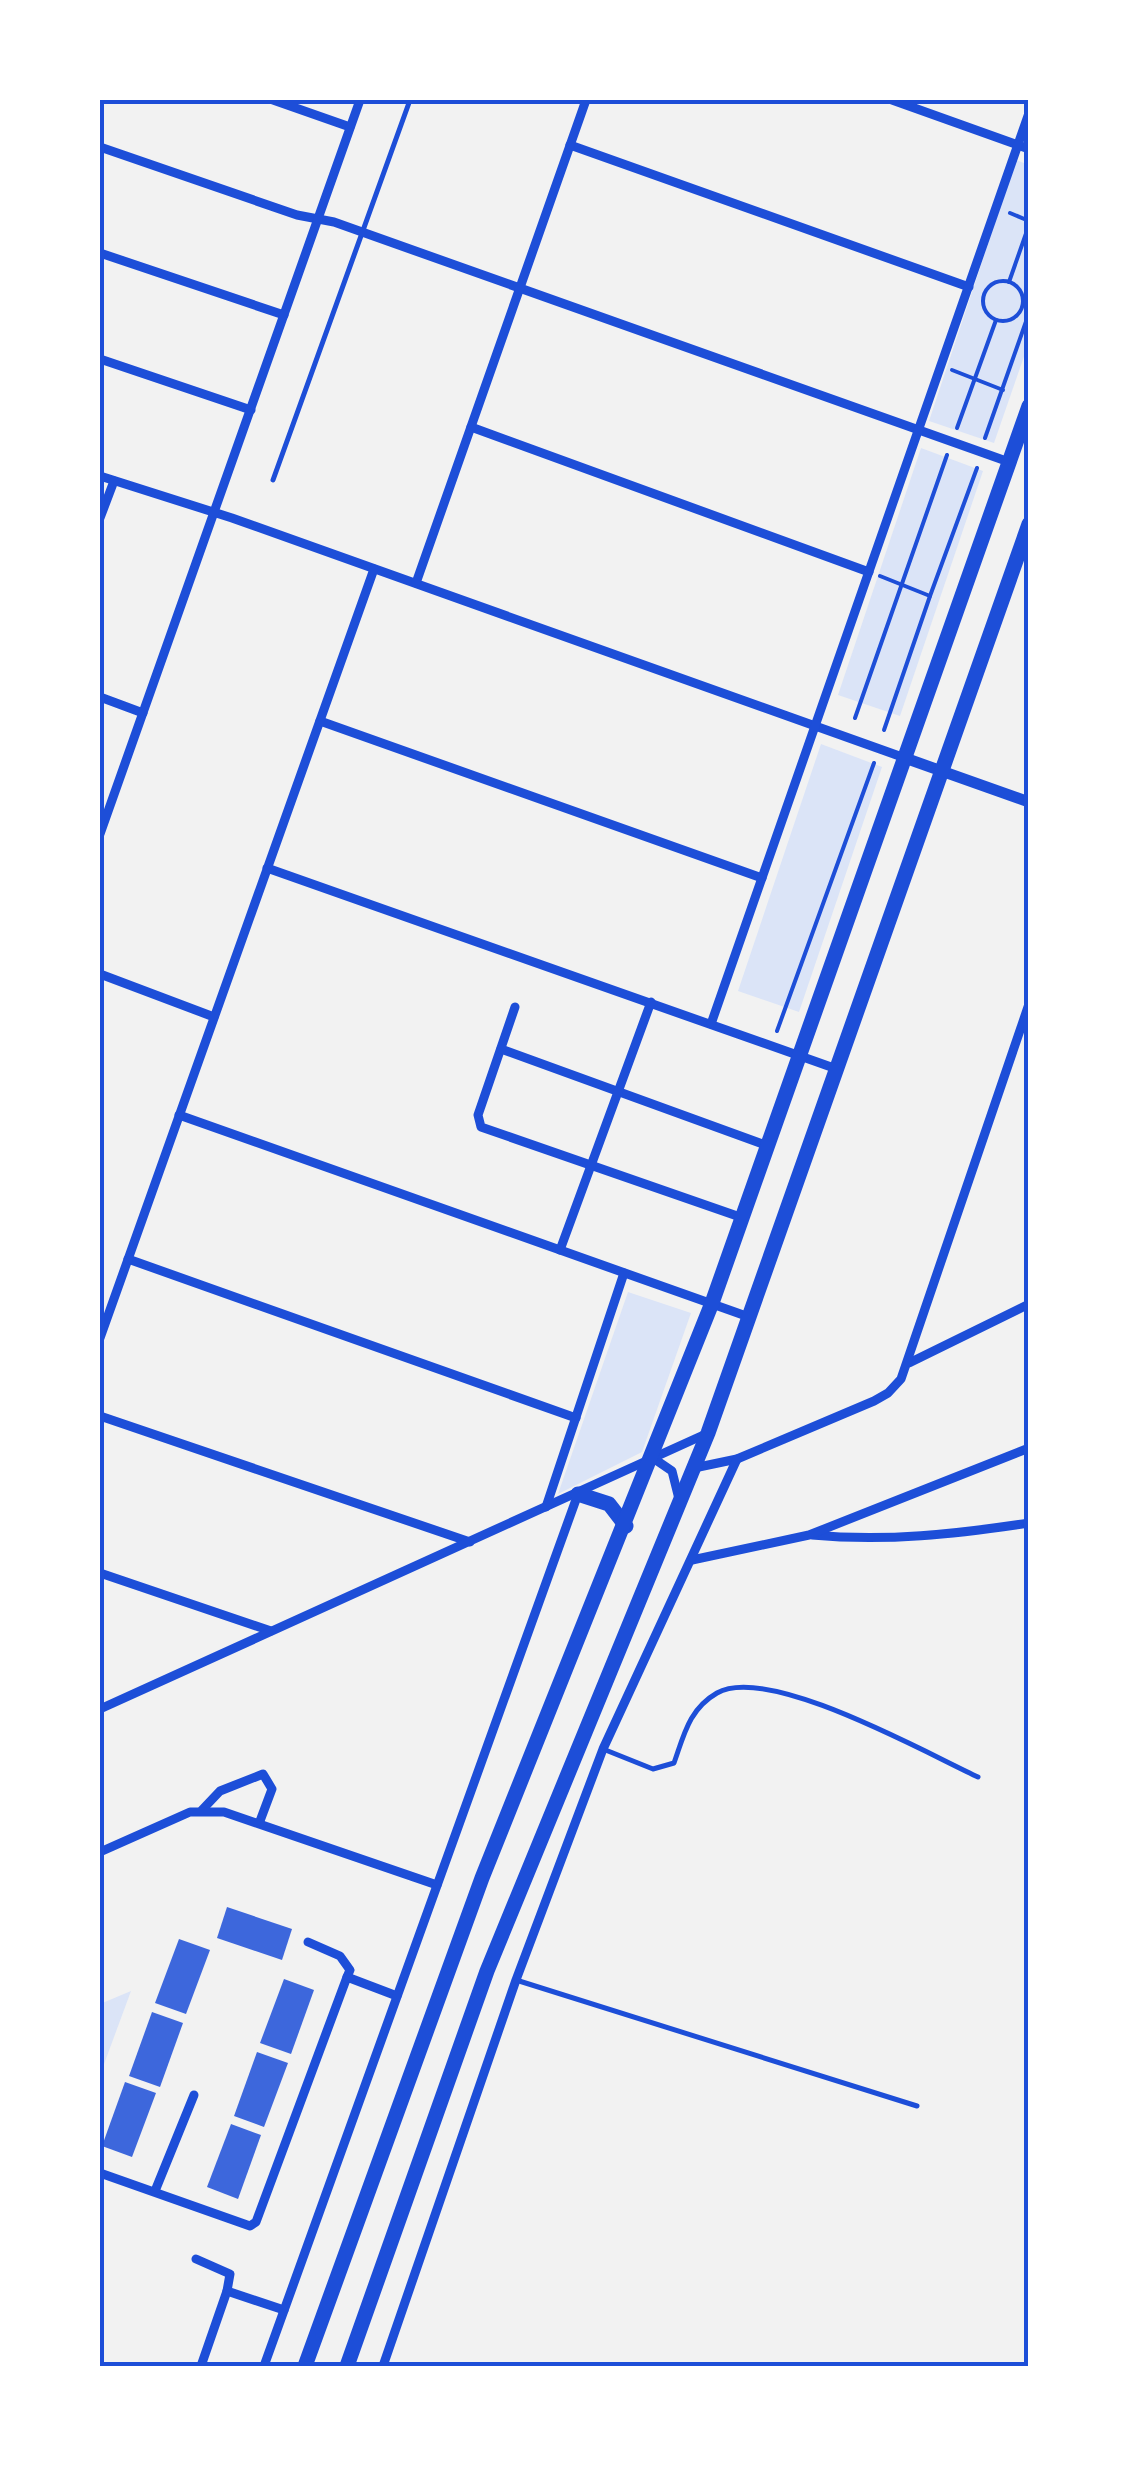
<svg xmlns="http://www.w3.org/2000/svg" width="1129" height="2466" font-family="Inter,sans-serif">
<style>
.green{fill:#dbe4f7}
.building{fill:#3d67dc}
.lines{fill:none;stroke-linecap:round;stroke-linejoin:round}
.path{stroke:#1d4ed8;stroke-width:4}
.service{stroke:#1d4ed8;stroke-width:5}
.minor{stroke:#1d4ed8;stroke-width:9}
.tertiary{stroke:#1d4ed8;stroke-width:11}
.primary{stroke:#1d4ed8;stroke-width:15}
.neatline{fill:none;stroke:#1d4ed8;stroke-width:4}
</style>
<rect width="100%" height="100%" fill="#f2f2f2"/>
<!-- green -->
<g class="green">
<path d="M1016,160L1029,165V342L994,443L929,421Z"/>
<path d="M921,448L983,471L900,716L838,695Z"/>
<path d="M821,744L882,767L799,1012L738,991Z"/>
<path d="M628,1292L691,1313L642,1452L558,1494Z"/>
<path d="M131,1991L100,2075V2004Z"/>
</g>
<!-- building -->
<g class="building">
<path d="M227,1907L292,1929L282,1960L217,1938Z"/>
<path d="M179,1939L210,1950L186,2014L155,2003Z"/>
<path d="M284,1979L314,1990L291,2054L260,2043Z"/>
<path d="M152,2012L183,2023L160,2087L129,2076Z"/>
<path d="M257,2052L288,2063L264,2127L234,2116Z"/>
<path d="M125,2082L156,2093L132,2157L102,2146Z"/>
<path d="M231,2124L261,2135L238,2199L207,2187Z"/>
</g>
<g class="lines">
<!-- path -->
<g class="path">
<path d="M1010,213L1029,221"/>
<circle cx="1003" cy="301" r="20"/>
<path d="M1009,282L1029,225"/>
<path d="M952,370L1003,390"/>
<path d="M957,428L996,320"/>
<path d="M985,438L1029,313"/>
<path d="M880,576L930,596L977,468"/>
<path d="M855,718L947,455"/>
<path d="M884,730L930,596"/>
<path d="M777,1031L874,763"/>
</g>
<!-- service -->
<g class="service">
<path d="M273,480L410,100"/>
<path d="M603,1749L653,1769L674,1763C684,1735 689,1709 717,1693C768,1664 926,1753 978,1777"/>
<path d="M516,1980L917,2106"/>
</g>
<!-- minor -->
<g class="minor">
<path d="M273,100L350,127"/>
<path d="M892,100L1029,149"/>
<path d="M570,145L969,287"/>
<path d="M100,147L297,215L334,222L1009,462"/>
<path d="M100,253L284,315"/>
<path d="M100,359L251,410"/>
<path d="M471,427L869,572"/>
<path d="M100,476L232,518L905,758"/>
<path d="M100,518L114,481"/>
<path d="M416,583L586,100"/>
<path d="M100,697L143,713"/>
<path d="M320,721L762,878"/>
<path d="M100,834L360,100"/>
<path d="M267,868L834,1068"/>
<path d="M100,974L214,1017"/>
<path d="M515,1007L478,1115L481,1127L743,1218"/>
<path d="M711,1024L1029,113"/>
<path d="M501,1049L768,1146"/>
<path d="M179,1115L749,1317"/>
<path d="M560,1250L651,1002"/>
<path d="M128,1259L576,1418"/>
<path d="M100,1338L374,569"/>
<path d="M909,1363L1029,1304"/>
<path d="M100,1416L470,1542"/>
<path d="M653,1458L672,1471L679,1499"/>
<path d="M694,1468L737,1459L874,1401L888,1393L901,1379L1029,1004"/>
<path d="M546,1507L624,1273"/>
<path d="M812,1535C886,1542 956,1534 1029,1523"/>
<path d="M692,1560L809,1535L1029,1448"/>
<path d="M100,1573L271,1631"/>
<path d="M100,1709L708,1433"/>
<path d="M202,1810L220,1791L263,1774L272,1789L260,1821"/>
<path d="M100,1852L190,1812H224L437,1885"/>
<path d="M308,1942L340,1956L350,1970L347,1977"/>
<path d="M100,2173L250,2226L256,2222L347,1977L397,1996"/>
<path d="M155,2191L194,2095"/>
<path d="M196,2259L230,2274L227,2291"/>
<path d="M201,2366L227,2291L284,2310"/>
<path d="M264,2366L578,1494"/>
<path d="M383,2366L516,1980L603,1749L737,1459"/>
</g>
<!-- tertiary -->
<path class="tertiary" d="M905,758L1029,802"/>
<!-- primary -->
<g class="primary">
<path d="M578,1494L609,1504L626,1526"/>
<path d="M305,2366L482,1878L712,1303L1029,406"/>
<path d="M347,2366L487,1971L708,1433L1029,524"/>
</g>
</g>
<!-- border -->
<rect width="1129" height="2466" fill="none" stroke="#ffffff" stroke-width="205"/>
<rect x="102" y="102" width="924" height="2262" class="neatline"/>
</svg>
